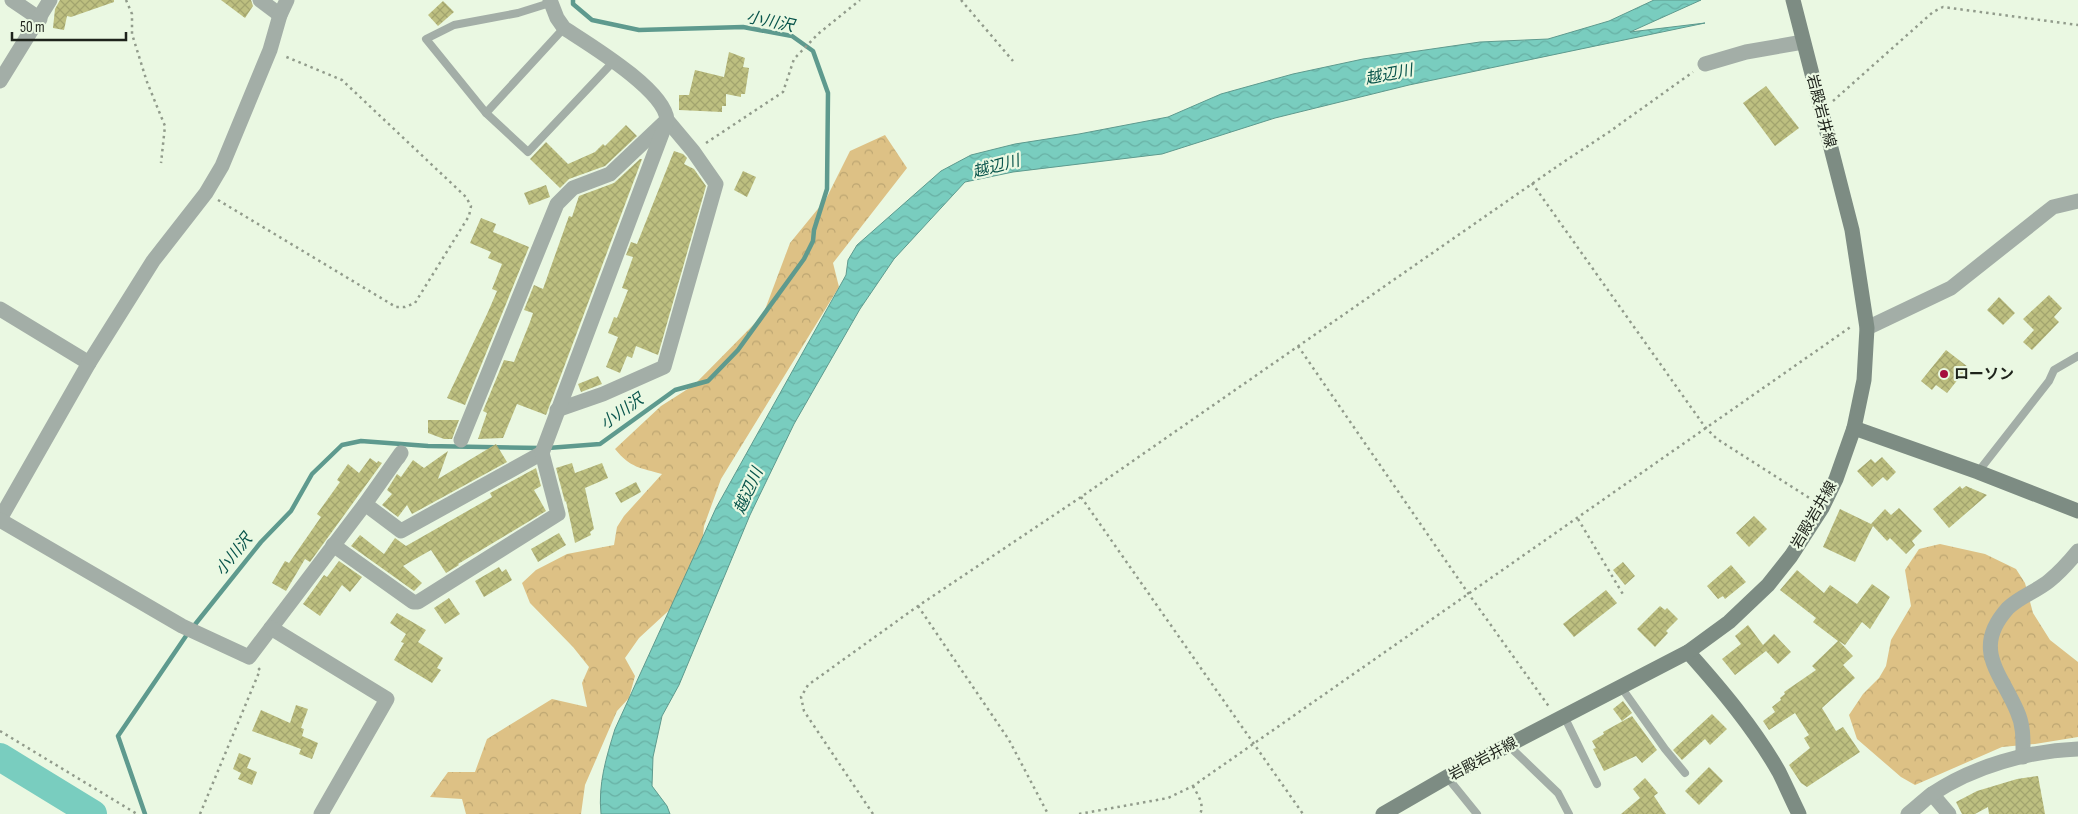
<svg xmlns="http://www.w3.org/2000/svg" width="2078" height="814" font-family="'Sofia Sans Condensed','Noto Sans JP',sans-serif">
<style>
.forest{fill:url(#forest-crowns)}
.water{fill:url(#water-waves);stroke:#5e9a8e}
.lines{fill:none;stroke-linecap:round;stroke-linejoin:round}
.stream{stroke:#5e9a8e;stroke-width:4.5}
.river{stroke:#79cdbf;stroke-width:28}
.building{fill:url(#building-cross-hatch)}
.path{stroke:#919b8b;stroke-width:2.5;stroke-dasharray:2.5 4;stroke-linecap:butt}
.lane{stroke:#a3aea7;stroke-width:8}
.street{stroke:#a3aea7;stroke-width:15}
.secondary{stroke:#7d8c83;stroke-width:15}
.poi-dot{fill:#a50c3e;stroke:#eaf8e2;stroke-width:2}
.labels{text-anchor:middle;dominant-baseline:central;stroke-width:4.5;stroke-linejoin:round;paint-order:stroke}
.street-label{font-size:15px;fill:#1e231b;stroke:#eaf8e2}
.poi-label{font-size:15px;font-weight:bold;fill:#1e231b;stroke:#eaf8e2;text-anchor:start}
.water-label{font-size:16px;font-style:italic;fill:#08544b;stroke:#eaf8e2}
</style>
<defs>
<pattern id="forest-crowns" width="20" height="18" patternUnits="userSpaceOnUse" patternTransform="scale(1.25)"><rect width="20" height="18" fill="#ddc185"/><path d="M2 6a3 3 0 1 1 6 0M12 15a3 3 0 1 1 6 0" fill="none" stroke="#bda672"/></pattern>
<pattern id="water-waves" width="16" height="10" patternUnits="userSpaceOnUse" patternTransform="scale(1.25)"><rect width="16" height="10" fill="#79cdbf"/><path d="M0 5q4-4 8 0t8 0" fill="none" stroke="#68b0a4"/></pattern>
<pattern id="building-cross-hatch" width="8" height="8" patternUnits="userSpaceOnUse" patternTransform="scale(1.25)"><rect width="8" height="8" fill="#bdbf80"/><path d="M0 0l8 8M0 8l8-8" fill="none" stroke="#a2a46e"/></pattern>
</defs>
<rect width="100%" height="100%" fill="#eaf8e2"/>
<!-- forest -->
<g class="forest">
<path d="M885,135L907,168L833,263L839,287L721,479L704,526L701,553L677,603L639,638L625,658L635,676L629,698L617,711L585,785L581,814H466L462,799L430,797L448,772H475L487,739L552,699L587,707L582,683L589,667L573,647L530,603L522,583L536,570L567,554L614,545L617,527L624,516L662,474C641,468 630,468 615,449L661,406L694,385L763,315L790,243L826,199L850,151Z"/>
<path d="M1940,544L1985,554L2016,569L2025,583L2033,613L2050,640L2078,662V737L2035,744L2002,747L1915,785L1901,777L1857,739L1849,715L1863,694L1879,678L1886,666L1891,640L1911,606L1905,570L1919,549Z"/>
</g>
<!-- water -->
<path class="water" d="M1654,0H1701L1630,32L1705,23L1409,85L1275,118L1162,154L1013,172L965,182L894,259L860,309L794,424L750,515L679,685L662,716L653,757L652,786L667,806L670,814H601C598,784 606,758 615,729L716,508L846,275L848,260L857,245L941,171L971,155L1015,144L1079,134L1168,117L1221,94L1293,74L1363,59L1480,42L1548,39L1609,21Z"/>
<g class="lines">
<!-- stream -->
<g class="stream">
<path d="M548,448L600,444L675,390L708,381L738,350L804,259L813,241L814,230L827,189L828,93L813,51L792,36L743,27L639,30L592,20L573,4V0"/>
<path d="M193,627L261,542L291,511L312,474L342,445L361,441L428,446L540,448"/>
<path d="M145,814L118,736L188,633"/>
</g>
<!-- river -->
<path class="river" d="M0,757L93,814"/>
</g>
<!-- building -->
<g class="building">
<path d="M60,0H114V2L71,17L67,16L64,30L53,28L55,9Z"/>
<path d="M221,0H251L253,6L245,18Z"/>
<path d="M443,1L454,12L438,26L428,15Z"/>
<path d="M729,52L745,58L743,67L749,68L745,94H741V97L726,94V106H722V112L679,110V95H689L695,70L724,77Z"/>
<path d="M1766,86L1799,128L1775,146L1743,103Z"/>
<path d="M626,125L637,136L605,166L569,179L560,188L530,159L546,142L568,164L595,152L603,144L605,146Z"/>
<path d="M674,151L683,154L687,158L684,164L694,169L706,186L658,355L636,346L632,358L627,356L620,373L606,367L618,337L608,333L614,317L617,318L628,290L622,288L633,257L626,255L631,242L637,244Z"/>
<path d="M640,159H642L546,415L517,404L503,438L478,439L487,413L483,411L504,360L514,362L530,322L533,313L524,310L534,285L543,289L569,216L572,217L579,196L614,183Z"/>
<path d="M743,171L756,177L747,197L734,190Z"/>
<path d="M546,185L550,197L529,205L524,193Z"/>
<path d="M481,218L496,224L493,232L529,247L465,405L447,398L488,312L497,291L492,289L502,264L488,258L491,252L470,243Z"/>
<path d="M2049,295L2062,308L2054,317L2059,322L2032,350L2023,342L2034,330L2023,319Z"/>
<path d="M1999,297L2015,313L2003,325L1987,310Z"/>
<path d="M1946,350L1968,367L1947,393L1936,385L1932,390L1921,381Z"/>
<path d="M598,376L602,384L581,392L578,384Z"/>
<path d="M428,420H459L452,439H444L428,433Z"/>
<path d="M496,444L507,462L412,514L407,505L398,517L382,505L392,494L387,490L397,474L401,477L413,460L424,468L448,451L438,479Z"/>
<path d="M1882,457L1896,472L1887,481L1883,477L1872,487L1857,471L1871,459L1875,463Z"/>
<path d="M370,458L377,463L378,461L382,463L310,562L305,559L286,591L272,583L285,561L289,563L321,517L317,514L340,482L337,480L348,464L359,473Z"/>
<path d="M572,463L575,473L602,463L608,478L585,488L594,529L590,532L591,535L575,543L566,501L565,502L556,468Z"/>
<path d="M536,468L541,486L534,490L546,511L458,564L459,565L446,573L431,550L403,566L422,583L414,591L351,546L360,535L384,554L395,538L406,546L492,497L490,493Z"/>
<path d="M636,482L641,492L621,503L615,493Z"/>
<path d="M1960,486L1962,489L1966,486L1987,495L1949,528L1933,509Z"/>
<path d="M1899,508L1922,531L1912,541L1915,545L1906,554L1890,538L1887,541L1873,526L1855,562L1823,547L1840,509L1871,524L1885,509L1891,515Z"/>
<path d="M1754,516L1767,529L1749,547L1736,533Z"/>
<path d="M559,533L566,545L538,562L531,549Z"/>
<path d="M339,561L362,577L350,592L342,585L320,616L303,604L324,575L327,577Z"/>
<path d="M1623,562L1635,576L1625,585L1613,570Z"/>
<path d="M1731,565L1746,582L1725,599L1723,596L1718,599L1707,586Z"/>
<path d="M499,567L502,572L506,569L512,580L484,597L475,581Z"/>
<path d="M1797,570L1824,593L1830,585L1857,604L1872,584L1890,597L1870,629L1862,622L1845,645L1839,641L1853,656L1843,665L1855,678L1822,708L1836,731L1843,727L1860,752L1807,787L1801,783L1789,765L1810,748L1804,738L1809,735L1795,713L1769,730L1763,721L1775,712L1772,707L1781,700L1780,698L1785,694L1784,692L1816,670L1812,666L1838,641L1813,622L1816,618L1780,590Z"/>
<path d="M1606,590L1617,603L1574,637L1563,624Z"/>
<path d="M449,598L460,614L445,624L434,608Z"/>
<path d="M1660,606L1665,610L1667,608L1678,619L1666,631L1668,633L1655,647L1637,629Z"/>
<path d="M397,613L426,630L418,642L443,658L437,668L441,670L432,683L394,660L404,643L401,642L406,634L390,623Z"/>
<path d="M1748,625L1763,645L1774,634L1791,652L1778,664L1766,651L1735,675L1722,659L1741,644L1735,636Z"/>
<path d="M1623,701L1632,713L1622,721L1613,709Z"/>
<path d="M296,705L308,709L301,728L304,729L302,736L318,743L312,759L299,754L301,749L252,731L261,710L290,723Z"/>
<path d="M1712,714L1727,729L1710,745L1705,739L1682,760L1673,750Z"/>
<path d="M1632,716L1657,750L1642,763L1636,756L1604,771L1593,749L1596,748L1592,741L1604,734L1603,732Z"/>
<path d="M239,753L251,758L247,768L257,772L252,785L238,779L241,773L233,769Z"/>
<path d="M1709,767L1723,781L1699,805L1685,791Z"/>
<path d="M2038,776L2045,814H1989L1988,807L1975,814H1962L1956,802L1977,791L2017,779Z"/>
<path d="M1645,778L1658,793L1654,796L1666,814H1621L1640,798L1633,789Z"/>
</g>
<g class="lines">
<!-- path -->
<g class="path">
<path d="M126,0L132,14V34L147,82L165,126L161,163"/>
<path d="M961,0L1013,61"/>
<path d="M1833,101L1933,12L1943,7L2078,25"/>
<path d="M706,143L783,92L794,59L818,34L860,0"/>
<path d="M1532,183L1705,427L1717,439L1811,499"/>
<path d="M218,200L396,307H405L415,303L469,216L471,206L466,197L342,80L284,56"/>
<path d="M1298,346L1468,593L1550,708"/>
<path d="M1081,497L1303,814"/>
<path d="M1578,519L1624,596"/>
<path d="M918,606L1009,740L1048,814"/>
<path d="M0,731L137,814"/>
<path d="M1193,786C1197,794 1205,804 1200,814"/>
<path d="M200,814L260,670L258,668"/>
<path d="M873,814L804,711L801,697L808,685L918,606L1081,497L1562,163L1609,132L1693,72"/>
<path d="M1079,814L1168,798L1193,786L1852,326"/>
</g>
<!-- lane -->
<g class="lane">
<path d="M550,3L518,13L454,25L426,39L486,113L528,152L614,61"/>
<path d="M486,113L564,28"/>
<path d="M1978,472L2049,381L2054,370L2078,356"/>
<path d="M1621,687L1665,749L1685,773"/>
<path d="M1564,716L1597,784"/>
<path d="M1508,745L1558,793L1569,814"/>
<path d="M1447,777L1477,814"/>
</g>
<!-- street -->
<g class="street">
<path d="M12,0L40,19"/>
<path d="M260,0L280,15"/>
<path d="M1705,64L1746,52L1803,42"/>
<path d="M0,81L50,0"/>
<path d="M0,309L89,363"/>
<path d="M1867,328L1951,288L2053,207L2078,201"/>
<path d="M461,440L557,204L573,188L610,174L667,120L693,151L716,184L664,367L603,394L557,410"/>
<path d="M365,504L401,453L398,458"/>
<path d="M0,519L89,363L153,261L206,193L222,166L270,50L280,15L287,0"/>
<path d="M0,520L182,626L249,657L365,504L401,531L542,453"/>
<path d="M333,545L413,602H418L558,514L542,453L667,120C665,90 590,45 564,28L557,18L550,0"/>
<path d="M271,628L387,699L321,814"/>
<path d="M2023,757C2023,741 2024,726 2017,711C2001,673 1971,649 2008,608C2019,597 2037,591 2049,581C2060,572 2069,562 2078,551"/>
<path d="M1932,794L1949,814"/>
<path d="M1908,814C1916,808 1924,800 1932,794C1974,766 2028,751 2078,749"/>
</g>
<!-- secondary -->
<g class="secondary">
<path d="M1854,428L1978,472L2078,511"/>
<path d="M1688,652C1721,689 1754,728 1779,772C1786,786 1792,800 1799,814"/>
<path d="M1383,814L1447,777L1688,652L1729,622L1768,585L1791,556L1822,508L1836,479L1854,428L1864,380L1867,328L1852,230L1793,0"/>
</g>
</g>
<!-- markers -->
<circle class="poi-dot" cx="1944" cy="374" r="5"/>
<g class="labels">
<!-- street labels -->
<g class="street-label">
<text transform="translate(1821 111) rotate(75)">岩殿岩井線</text>
<text transform="translate(1814 515) rotate(-60)">岩殿岩井線</text>
<text transform="translate(1483 759) rotate(-28)">岩殿岩井線</text>
</g>
<!-- poi labels -->
<g class="poi-label">
<text x="1954" y="374">ローソン</text>
</g>
<!-- water labels -->
<g class="water-label">
<text transform="translate(770 22) rotate(12)">小川沢</text>
<text transform="translate(1389 75) rotate(-11)">越辺川</text>
<text transform="translate(996 167) rotate(-15)">越辺川</text>
<text transform="translate(622 412) rotate(-35)">小川沢</text>
<text transform="translate(749 491) rotate(-66)">越辺川</text>
<text transform="translate(234 555) rotate(-51)">小川沢</text>
</g>
</g>
<!-- scale -->
<path d="M12 32v8h114v-8" fill="none" stroke="#1e231b" stroke-width="2.5"/>
<text x="20" y="32" font-size="15" fill="#1e231b" stroke="#eaf8e2" stroke-width="4" paint-order="stroke">50 m</text>
</svg>
